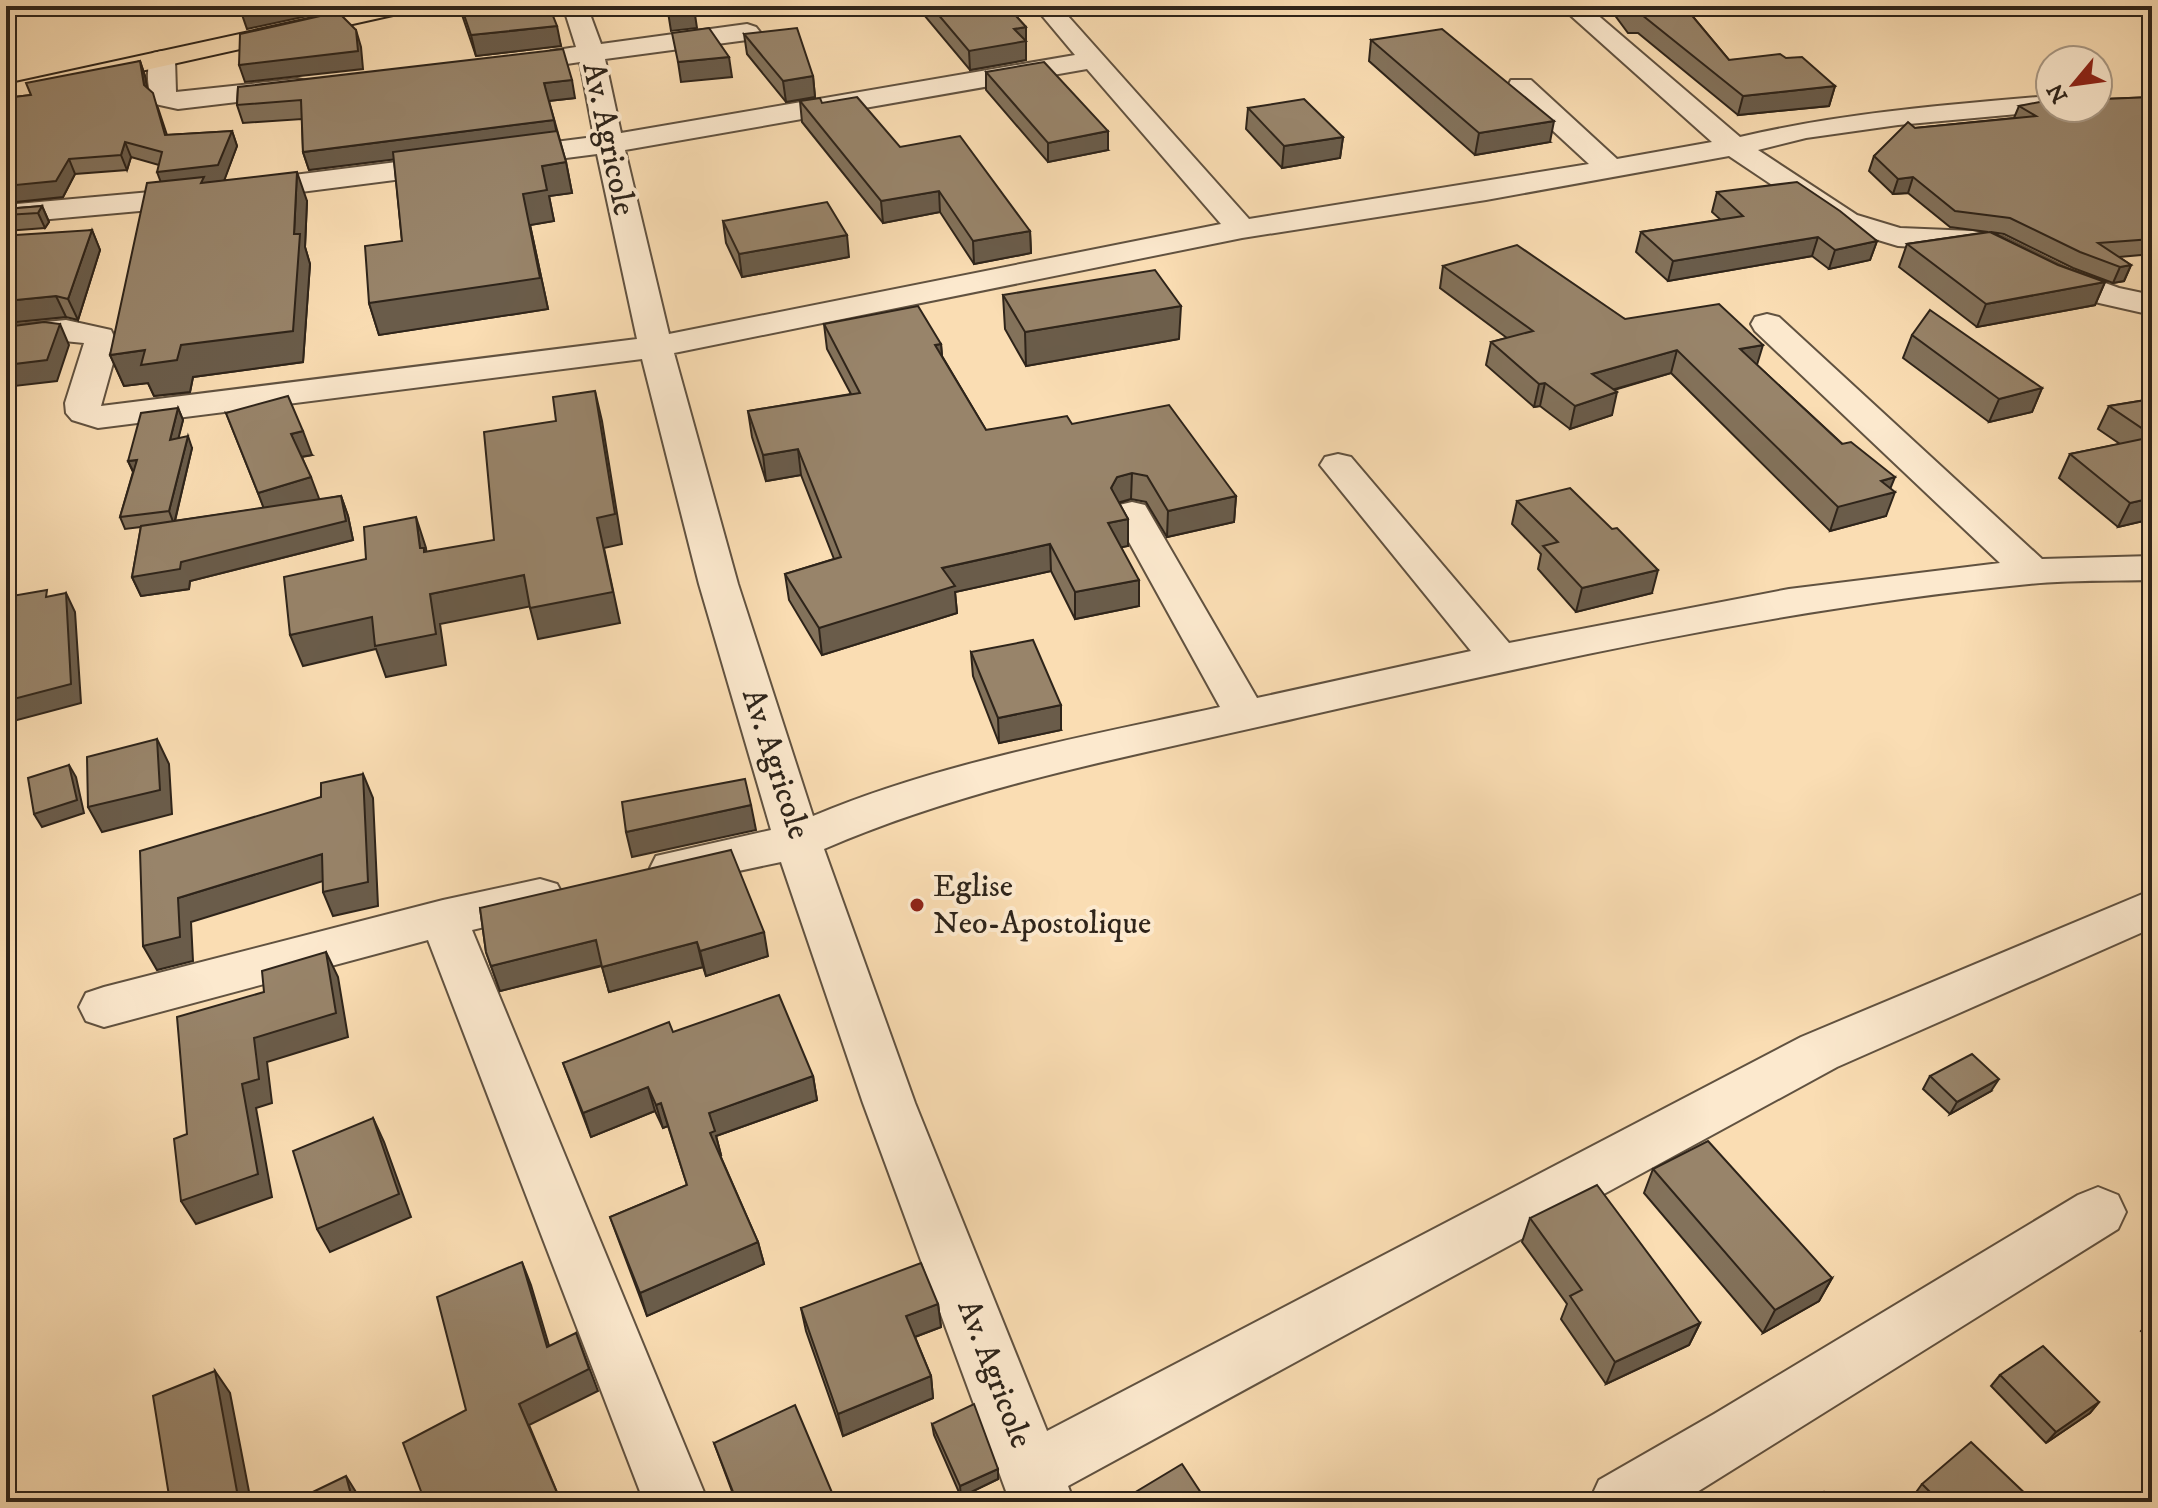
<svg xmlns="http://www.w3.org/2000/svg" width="2158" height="1508" font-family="'IM FELL DW Pica',serif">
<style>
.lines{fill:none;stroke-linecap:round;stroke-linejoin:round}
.minor-casing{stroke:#615240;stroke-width:4}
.primary-casing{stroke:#2e241a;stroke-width:4}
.minor{fill:#fce9ce;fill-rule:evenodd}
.primary{fill:#faddb3;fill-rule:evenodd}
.wall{fill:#83725b;stroke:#2e241a;stroke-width:2}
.shaded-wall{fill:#6a5c4a;stroke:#2e241a;stroke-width:2}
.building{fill:#98846a;stroke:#2e241a;stroke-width:2}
.poi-dot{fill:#8f2418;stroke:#fce9ce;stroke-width:3}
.labels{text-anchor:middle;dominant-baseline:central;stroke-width:8;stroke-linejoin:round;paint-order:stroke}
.street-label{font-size:32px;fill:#2e241a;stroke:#fce9ce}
.poi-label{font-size:32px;fill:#2e241a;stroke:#fce9ce;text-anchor:start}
</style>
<rect width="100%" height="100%" fill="#faddb3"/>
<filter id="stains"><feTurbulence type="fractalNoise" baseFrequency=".0025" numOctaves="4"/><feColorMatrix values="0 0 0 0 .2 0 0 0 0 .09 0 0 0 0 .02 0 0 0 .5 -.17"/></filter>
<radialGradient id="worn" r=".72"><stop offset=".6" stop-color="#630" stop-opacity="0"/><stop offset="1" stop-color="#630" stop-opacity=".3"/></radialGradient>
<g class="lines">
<!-- minor casing -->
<g class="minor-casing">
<g id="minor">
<path d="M563,6H587L601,44L747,24L756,27L760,32L756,37L747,40L605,59L621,133L1075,55L1034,6H1059L1249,219L1589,164L1511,92L1508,86L1511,80H1531L1617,159L1712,142L1560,6H1587L1740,137C1842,113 1945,105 2050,96V108L2060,110L1898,125L1806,138L1758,150L1857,215L1900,228L1973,231L2003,237L2072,271L2119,288L2152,295V315L2099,303L2050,285L1982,251L1898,246L1835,227L1729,156L1486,200L1242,238L674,353L738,584L813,816C942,762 1083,737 1220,707L1113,513L1119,505L1132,502L1145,505L1257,698L1471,651L1320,465L1325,457L1338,454L1351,457L1509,643L1789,589L2000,563L1755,331L1751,324L1755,317L1767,314L1779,317L2042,559L2152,556V580C2111,581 2070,580 2029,584C1781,608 1539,663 1297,718C1137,755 974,784 824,849L915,1103L1047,1431L1801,1037L2152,890V928L1837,1067L1068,1486L1074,1502H1010L863,1103L781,862L673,885L656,880L650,868L656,856L771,830L699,584L642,359L98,428L72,420L66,413L65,403L84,343L54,340L6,346V326L66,320L111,330L118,345L101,406L637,339L597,154L184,207L6,223V205L184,189L594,137L580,62L560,65L551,63L547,57L551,51L576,47ZM1087,69L1221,224L669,334L625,150Z"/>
<path d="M162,51L171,53L175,59L176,92L297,79L307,81L310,87L307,93L297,95L178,109L155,104C147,91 145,67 153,53Z"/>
<path d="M540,879L557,884L564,897L557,910L472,930L708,1502H644L428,940L104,1027L86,1021L79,1007L86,993L104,987L443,900Z"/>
<path d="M2098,1187L2118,1195L2126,1212L2118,1229L1681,1502H1589L1599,1480L1714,1414L2078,1195Z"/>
</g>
</g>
<!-- primary casing -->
<g class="primary-casing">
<path id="primary" d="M368,6H414L411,11L6,101V85Z"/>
</g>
<!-- minor -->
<use href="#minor" class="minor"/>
<!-- primary -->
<use href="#primary" class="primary"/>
</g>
<!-- wall -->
<g class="wall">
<path d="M459,6H549L561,46L476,56Z"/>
<path d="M924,6H1007L1026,27V60L970,70L924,15Z"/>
<path d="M1608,6H1684L1729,60L1786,58L1835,86L1829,106L1738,115L1638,33H1628Z"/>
<path d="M744,34L813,76L815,97L786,102L747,54Z"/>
<path d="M1371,40L1550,142L1475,155L1369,61Z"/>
<path d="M140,61L145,76L147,88L158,108L167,135L232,131L237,146L224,180L307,201L305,247L310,264L303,362L193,377L190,392L154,396L148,383L124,386L110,355L161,181L159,165L131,157L127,170L75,174L63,197L6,203V98L31,95Z"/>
<path d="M986,72L1108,150L1048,162L986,90Z"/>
<path d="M238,87L575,98L549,101L566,162L572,193L549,196L554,221L530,225L548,309L379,335L369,303L402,241L394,159L309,170L303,152L302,119L243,123L237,105Z"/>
<path d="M2152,97V254L2119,257L2131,265L2124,281L2113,283L2073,268L2004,234L1991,232L2058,265L2105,282L2095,305L1977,327L1899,267L1907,244L1988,232L1950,227L1908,193L1893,194L1869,171L1874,156L1915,128L2014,118L2019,106L2104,99Z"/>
<path d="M800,101L822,103L900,147L1030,231L1031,253L974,264L940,212L883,223L802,122Z"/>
<path d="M1248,108L1343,137L1340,158L1282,168L1246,129Z"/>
<path d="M1717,192L1877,241L1870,260L1829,269L1812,256L1668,281L1636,252L1641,232L1721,220L1712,212Z"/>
<path d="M42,206L49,222L45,228L6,231V209Z"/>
<path d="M723,221L849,257L742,277L726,243Z"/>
<path d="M92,230L100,250L78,320L66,317L6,323V253Z"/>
<path d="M1443,266L1625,319L1757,365L1890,488L1886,516L1830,531L1671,373L1614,390L1612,415L1570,429L1540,406L1534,407L1486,365L1491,342L1507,338L1440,288Z"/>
<path d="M1003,295L1179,339L1026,366L1005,329Z"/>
<path d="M824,324L941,344L942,356L986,430L1072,424L1236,496L1234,522L1167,537L1146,502L1131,499L1119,503L1128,519V546L1121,547L1139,606L1075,619L1051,571L955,592L957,613L822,655L789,600L785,574L834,559L801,475L766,481L752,437L748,411L851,394L827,349Z"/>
<path d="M1912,335L2042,388L2032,412L1989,422L1903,358Z"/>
<path d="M2152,399V519L2118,527L2059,478L2070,454L2120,444L2098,429L2109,406Z"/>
<path d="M178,408L183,420L178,438L192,448L175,521L264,508L226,413L312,455L302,457L319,500L341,496L348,516L353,540L190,581L189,589L141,596L132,577L141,527L125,529L120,517L133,472L128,461Z"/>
<path d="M1517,501L1612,529L1652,593L1576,612L1538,569L1541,554L1512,524Z"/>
<path d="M971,652L1061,730L999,743L973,676Z"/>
<path d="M480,908L768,956L706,976L703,967L609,992L602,966L500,991L486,952Z"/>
<path d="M673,1032L813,1076L817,1100L716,1136L721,1155H720L758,1242L764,1264L647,1316L610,1217L687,1185L668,1126L663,1128L655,1111L591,1137L563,1063Z"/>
<path d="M1930,1076L1991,1091L1950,1114L1923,1089Z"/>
<path d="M1653,1169L1832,1278L1819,1301L1763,1333L1644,1193Z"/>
<path d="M1530,1218L1700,1323L1689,1345L1606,1384L1561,1319L1567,1304L1522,1242Z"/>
<path d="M938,1304L941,1327L915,1337L931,1376L933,1398L843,1436L806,1331L801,1308Z"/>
<path d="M2152,1318V1340L2141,1331Z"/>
<path d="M2000,1375L2099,1402L2090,1413L2046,1443L1991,1386Z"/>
<path d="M932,1424L998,1469V1479L961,1497L934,1435Z"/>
<path d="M714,1443L836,1502H736Z"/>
<path d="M1922,1484L2034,1502H1909Z"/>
</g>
<!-- shaded-wall -->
<g class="shaded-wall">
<path d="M239,6H324L326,12L247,29Z"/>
<path d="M868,6H887L868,9Z"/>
<path d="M694,8L697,28L671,31L668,12Z"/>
<path d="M557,26L561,46L476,56L471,35Z"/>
<path d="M1026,27V60L970,70L969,51L1014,29Z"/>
<path d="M356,30L361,47L363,69L245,82L239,65Z"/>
<path d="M729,57L732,77L681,82L678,62Z"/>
<path d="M140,61L145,76L149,100L144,85Z"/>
<path d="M813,76L815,97L786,102L783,81Z"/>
<path d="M572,80L575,98L548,101L544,83Z"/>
<path d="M1835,86L1829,106L1738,115L1743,96Z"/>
<path d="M554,120L558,139L309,170L303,152Z"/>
<path d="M1554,121L1550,142L1475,155L1479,133Z"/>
<path d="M232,131L237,146L224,181L163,188L157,172Z"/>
<path d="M1108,131V150L1048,162V143Z"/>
<path d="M1343,137L1340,158L1282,168L1284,146Z"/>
<path d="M125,142L131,157L127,170L121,155Z"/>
<path d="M69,159L75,174L63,197L6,203V186Z"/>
<path d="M566,162L572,193L549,196L554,221L530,225L548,309L379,335L369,303L523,194L542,166Z"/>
<path d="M297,172L307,201L305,247L310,264L303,362L193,377L190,392L154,396L148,383L124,386L110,355L181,345L294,234Z"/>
<path d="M1913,177L1908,193L1893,194L1898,179Z"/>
<path d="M939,191L940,212L883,223L881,201Z"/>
<path d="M42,206L49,222L45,228L38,213Z"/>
<path d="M92,230L100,250L78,320L68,299Z"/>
<path d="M1030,231L1031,253L974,264L973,241Z"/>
<path d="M847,235L849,257L742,277L739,254Z"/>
<path d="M1818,237L1812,256L1668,281L1673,261Z"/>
<path d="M1877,241L1870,260L1829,269L1835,250Z"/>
<path d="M2131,265L2124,281L2113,283L2120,267Z"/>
<path d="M2105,282L2095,305L1977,327L1986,304Z"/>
<path d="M56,296L66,317L6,323V301Z"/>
<path d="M1181,306L1179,339L1026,366L1025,332Z"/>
<path d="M60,324L69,345L57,381L6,387V365Z"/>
<path d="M941,344L943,369L935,345Z"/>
<path d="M1763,345L1756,368L1740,349Z"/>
<path d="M1677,350L1671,373L1587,397L1592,374Z"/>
<path d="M1545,383L1540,406L1534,407L1539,384Z"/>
<path d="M2042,388L2032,412L1989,422L1999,399Z"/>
<path d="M595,391L602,421L622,544L604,548L620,623L538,639L530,608L597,518Z"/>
<path d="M1617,392L1612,415L1570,429L1575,406Z"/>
<path d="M178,408L183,420L175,452L170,440Z"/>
<path d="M303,431L312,455L300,457L291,434Z"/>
<path d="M188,436L192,448L174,524L169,511Z"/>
<path d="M798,449L801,475L766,481L763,455Z"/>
<path d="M137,460L134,473L128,461Z"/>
<path d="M1132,473L1131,499L1117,503L1111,488L1117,477Z"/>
<path d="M311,477L320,501L267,517L258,493Z"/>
<path d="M1895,477L1888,494L1895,492L1886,516L1830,531L1838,507L1881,481Z"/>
<path d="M341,496L348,516L353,540L190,581L189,589L141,596L132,577L181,562Z"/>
<path d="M1236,496L1234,522L1167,537L1168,511Z"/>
<path d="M2152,498V519L2118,527L2130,503Z"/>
<path d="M416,517L426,548L427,559L420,548Z"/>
<path d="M1128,519V546L1108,550V523Z"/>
<path d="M1050,544L1051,571L955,592L957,613L822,655L819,628L942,568Z"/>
<path d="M1658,570L1652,593L1576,612L1582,588Z"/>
<path d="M524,575L532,606L440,624L446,665L386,677L376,649L303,666L290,635L430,594Z"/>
<path d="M1139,580V606L1075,619V592Z"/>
<path d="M66,593L75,612L81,703L6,723V701Z"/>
<path d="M1061,705V730L999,743L998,718Z"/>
<path d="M157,739L169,764L172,814L102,832L88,807Z"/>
<path d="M69,765L76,777L84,813L42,827L34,814Z"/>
<path d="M363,774L373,798L378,906L333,916L323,892Z"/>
<path d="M751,805L756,830L632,857L626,832Z"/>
<path d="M322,854L333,878L191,922L193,961L157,970L143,946L178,898Z"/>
<path d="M764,932L768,956L706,976L700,951Z"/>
<path d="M596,940L603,965L500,991L491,966Z"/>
<path d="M697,942L703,967L609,992L602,967Z"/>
<path d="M326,952L338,977L348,1037L267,1062L272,1103L256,1108L272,1197L196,1224L181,1201L242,1084L254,1038Z"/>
<path d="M813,1076L817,1100L716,1136L721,1155L716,1156L710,1133L709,1113Z"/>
<path d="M1999,1079L1991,1091L1950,1114L1957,1102Z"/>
<path d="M648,1087L655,1111L591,1137L583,1113Z"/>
<path d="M661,1103L668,1126L663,1128L656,1105Z"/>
<path d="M373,1118L384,1142L411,1217L330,1252L317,1229Z"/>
<path d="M758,1242L764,1264L647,1316L640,1293Z"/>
<path d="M522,1262L531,1285L556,1369L547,1347Z"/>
<path d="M1832,1278L1819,1301L1763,1333L1775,1310Z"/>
<path d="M938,1304L941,1327L909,1339L906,1316Z"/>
<path d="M1700,1323L1689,1345L1606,1384L1615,1362Z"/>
<path d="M576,1333L598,1391L529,1425L561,1502L519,1404Z"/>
<path d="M215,1371L230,1393L251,1502H227Z"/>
<path d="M931,1376L933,1398L843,1436L838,1414Z"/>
<path d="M2099,1402L2090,1413L2046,1443L2056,1432Z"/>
<path d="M998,1469V1479L961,1497L960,1486Z"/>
<path d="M346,1476L359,1497L361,1502H353Z"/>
</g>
<!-- building -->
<g class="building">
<path d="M461,6H549L557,26L471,35Z"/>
<path d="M666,6H693L694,8L668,12Z"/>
<path d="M931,6H1007L1026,27L1014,29L1026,41L969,51Z"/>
<path d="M1625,6H1684L1729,60L1780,54L1786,58L1802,57L1835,86L1743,96L1642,15H1632Z"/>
<path d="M338,12L356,30L358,51L239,65L240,34Z"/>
<path d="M709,28L729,57L678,62L672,33Z"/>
<path d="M797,28L813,76L783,81L744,34Z"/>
<path d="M1442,29L1554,121L1479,133L1371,40Z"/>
<path d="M563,49L572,80L544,83L554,120L303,152L301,100L237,105L238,87Z"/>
<path d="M140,61L144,85L153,93L165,135L232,131L218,165L157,172L162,152L125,142L121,155L69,159L56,181L6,186V98L31,95L26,83Z"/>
<path d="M1044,62L1108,131L1048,143L986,72Z"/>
<path d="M857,97L900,147L960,136L1030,231L973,241L939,191L881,201L800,101L820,98L822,103Z"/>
<path d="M2098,97L2104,99L2152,97V239L2098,243L2131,265L2120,267L2080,252L2010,218L1955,211L1913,177L1898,179L1874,156L1908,122L1915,128L2036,116L2019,106L2050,100V108H2098Z"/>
<path d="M1304,99L1343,137L1284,146L1248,108Z"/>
<path d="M557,131L566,162L542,166L547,190L523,194L540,278L369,303L365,246L402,241L393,152Z"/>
<path d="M297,172L294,234H300L293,331L181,345L177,360L141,365L145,350L110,355L147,183L204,177L201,183Z"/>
<path d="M1797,182L1840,211L1877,241L1835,250L1818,237L1673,261L1641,232L1743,216L1717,192Z"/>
<path d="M827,202L847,235L739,254L723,221Z"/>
<path d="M42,206L38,213L6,215V209Z"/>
<path d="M92,230L68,299L56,296L6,301V253L16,235Z"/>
<path d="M1990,232L2058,265L2105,282L1986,304L1907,244Z"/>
<path d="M1517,245L1625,319L1719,304L1763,345L1740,349L1842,444L1851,442L1895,477L1881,481L1895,492L1838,507L1677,350L1592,374L1617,392L1575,406L1545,383L1539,384L1491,342L1533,331L1443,266Z"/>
<path d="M1155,270L1181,306L1025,332L1003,295Z"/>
<path d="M918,306L941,344L935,345L986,430L1067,416L1072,424L1169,405L1236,496L1168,511L1147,476L1132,473L1117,477L1111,488L1128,519L1108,523L1139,580L1075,592L1050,544L942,568L955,586L819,628L785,574L841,557L798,449L763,455L748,411L860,393L824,324Z"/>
<path d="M1930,310L2042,388L1999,399L1912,335Z"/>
<path d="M44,322L60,324L47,360L6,365V327Z"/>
<path d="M595,391L615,514L597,518L613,592L530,608L524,575L430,594L436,634L375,646L372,617L290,635L284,577L366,559L364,527L416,517L420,548H424V552L494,540L484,432L556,421L553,397Z"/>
<path d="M288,396L303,431L291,434L311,477L258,493L226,413Z"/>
<path d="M2152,399V435L2109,406Z"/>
<path d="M178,408L170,440L188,436L169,511L120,517L137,460L128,461L141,413Z"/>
<path d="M2152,437V498L2130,503L2070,454Z"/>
<path d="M1570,488L1612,529L1617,528L1658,570L1582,588L1543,546L1558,542L1517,501Z"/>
<path d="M341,496L346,521L181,562L180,569L132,577L141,526Z"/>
<path d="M47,590L46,597L66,593L71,684L6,701V597Z"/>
<path d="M1033,640L1061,705L998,718L971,652Z"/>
<path d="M157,739L160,790L88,807L87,757Z"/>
<path d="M69,765L77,800L34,814L28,778Z"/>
<path d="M363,774L368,882L323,892L322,854L178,898L180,937L143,946L140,851L321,797V783Z"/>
<path d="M745,779L751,805L626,832L622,802Z"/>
<path d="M731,850L764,932L700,951L697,942L602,967L596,940L491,966L486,952L480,908Z"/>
<path d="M326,952L336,1013L254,1038L259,1079L242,1084L258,1174L181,1201L174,1139L187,1134L177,1017L264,992L262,971Z"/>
<path d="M779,995L813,1076L709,1113L715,1131L710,1133L758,1242L640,1293L610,1217L687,1185L661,1103L656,1105L648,1087L583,1113L563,1063L669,1022L673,1032Z"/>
<path d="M1972,1054L1999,1079L1957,1102L1930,1076Z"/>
<path d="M373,1118L399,1194L317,1229L293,1151Z"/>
<path d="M1708,1141L1832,1278L1775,1310L1653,1169Z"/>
<path d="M1597,1185L1700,1323L1615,1362L1570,1296L1582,1290L1530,1218Z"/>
<path d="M522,1262L547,1347L576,1333L589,1369L519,1404L561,1502H425L403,1443L466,1410L437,1297Z"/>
<path d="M921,1263L938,1304L906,1316L931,1376L838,1414L801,1308Z"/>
<path d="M2043,1346L2099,1402L2056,1432L2000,1375Z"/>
<path d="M215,1371L238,1497L227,1502H170L153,1396Z"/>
<path d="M974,1404L998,1469L960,1486L932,1424Z"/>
<path d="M795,1405L836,1502H737L714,1443Z"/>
<path d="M1971,1442L2034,1502H1940L1922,1484Z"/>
<path d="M1182,1464L1207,1502H1119Z"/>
<path d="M346,1476L353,1502H292Z"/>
<path d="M1824,1492L1833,1502H1813Z"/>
</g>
<!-- markers -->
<circle class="poi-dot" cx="917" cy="905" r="8"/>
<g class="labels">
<!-- street labels -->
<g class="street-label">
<text transform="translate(608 139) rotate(78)">Av. Agricole</text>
<text transform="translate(775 764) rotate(72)">Av. Agricole</text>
<text transform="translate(994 1374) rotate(69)">Av. Agricole</text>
</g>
<!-- poi labels -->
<g class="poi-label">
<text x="933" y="887">Eglise<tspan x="933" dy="37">Neo-Apostolique</tspan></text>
</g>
</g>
<!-- margin -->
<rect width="2158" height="1508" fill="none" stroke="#faddb3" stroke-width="32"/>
<rect x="8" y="8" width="2142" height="1492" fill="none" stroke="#2e241a" stroke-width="4"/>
<rect x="16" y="16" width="2126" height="1476" fill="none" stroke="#2e241a" stroke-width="2"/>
<!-- north arrow -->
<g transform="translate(2074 84) rotate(241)"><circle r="38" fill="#fce9ce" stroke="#aa9a86" stroke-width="2"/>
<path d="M0-6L14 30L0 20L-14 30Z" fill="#8f2418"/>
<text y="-12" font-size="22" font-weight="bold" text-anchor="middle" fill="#2e241a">N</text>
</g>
<rect width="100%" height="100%" filter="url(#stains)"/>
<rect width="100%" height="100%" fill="url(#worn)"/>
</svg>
